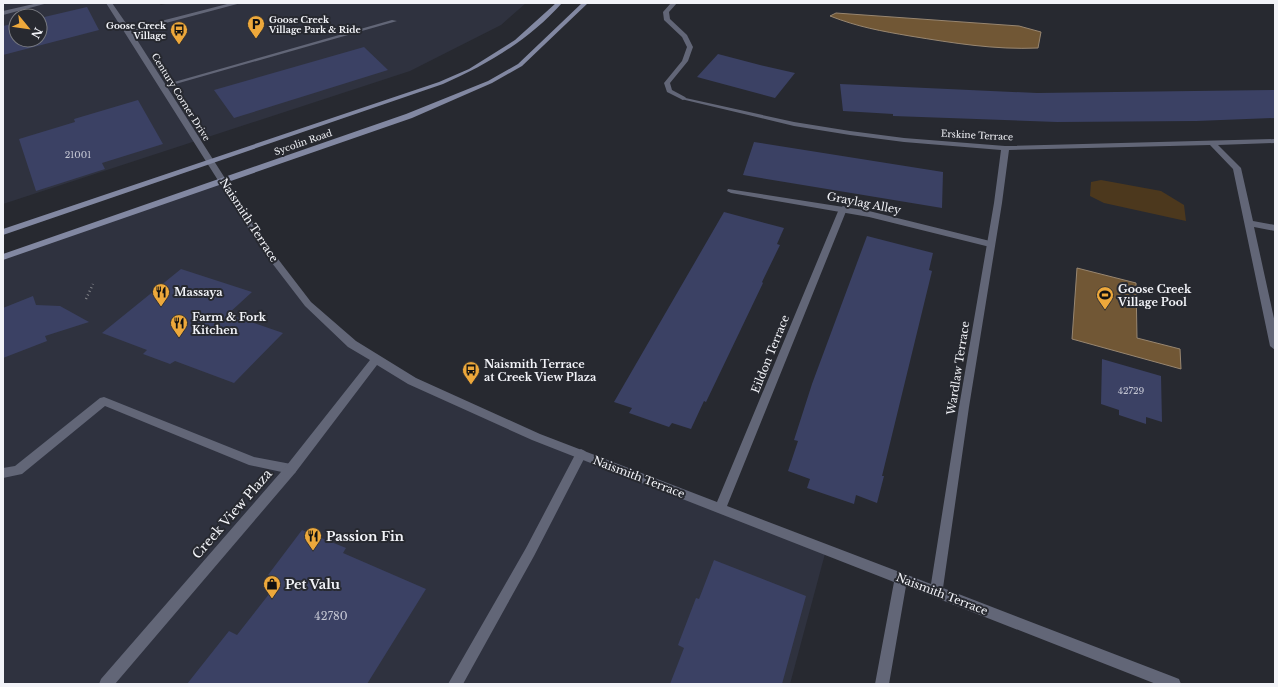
<svg xmlns="http://www.w3.org/2000/svg" width="1278" height="687" font-family="'Libre Baskerville',serif">
<style>
.built{fill:#2f323f;fill-rule:evenodd}
.green{fill:#4c381d}
.water{fill:#715735;stroke:#988670}
.building{fill:#3b4164}
.lines{fill:none;stroke-linecap:round;stroke-linejoin:round}
.path{stroke:#818288;stroke-width:2.5;stroke-dasharray:1 3;stroke-linecap:butt}
.lane{fill:#626677;fill-rule:evenodd}
.street{fill:#626677;fill-rule:evenodd}
.secondary{fill:#8288a2;fill-rule:evenodd}
.labels{text-anchor:middle;dominant-baseline:central;stroke-width:4;stroke-linejoin:round;paint-order:stroke}
.far-poi-label{font-size:9px;font-weight:bold;fill:#f2f3f8;stroke:#272930;text-anchor:start}
.far-street-label{font-size:9px;fill:#f2f3f8;stroke:#272930}
.number-label{font-size:9px;fill:#c4c6d3}
.street-label{font-size:11px;fill:#f2f3f8;stroke:#272930}
.poi-label{font-size:11px;font-weight:bold;fill:#f2f3f8;stroke:#272930;text-anchor:start}
.near-number-label{font-size:11px;fill:#c4c6d3}
.near-street-label{font-size:13px;fill:#f2f3f8;stroke:#272930}
.near-poi-label{font-size:13px;font-weight:bold;fill:#f2f3f8;stroke:#272930;text-anchor:start}
</style>
<rect width="100%" height="100%" fill="#272930"/>
<!-- built -->
<g class="built">
<path d="M3,3H158L161,5L170,3H526L501,25L410,71L3,204ZM16,16H40V40H16Z"/>
<path d="M223,180L264,248L308,304L377,359L536,437L826,550L790,684H3V257Z"/>
</g>
<!-- green -->
<path class="green" d="M1101,180L1161,191L1184,205L1186,221L1104,203L1090,196L1091,182Z"/>
<!-- water -->
<g class="water">
<path d="M836,13L1019,26L1041,32L1038,48C995,50 953,43 910,36C881,31 858,27 830,16Z"/>
<path d="M1077,268L1136,283L1137,338L1180,349L1181,369L1072,339Z"/>
</g>
<!-- building -->
<g class="building">
<path d="M87,7L99,30L3,55V26L16,23V40H40V18Z"/>
<path d="M364,47L388,70L234,118L214,90Z"/>
<path d="M718,54L760,65L795,73L775,98L697,77Z"/>
<path d="M840,84L1037,93L1275,90V118L1196,121L1057,122L893,116V114L843,111Z"/>
<path d="M138,100L163,144L102,163L105,169L36,191L19,139L75,122L74,119Z"/>
<path d="M754,142L943,172L942,208L743,175Z"/>
<path d="M724,212L784,228L777,244L780,245L762,282L763,283L706,402L704,401L691,429L672,423L669,427L629,413L632,408L614,402Z"/>
<path d="M867,236L933,253L929,270L932,271L882,476H884L877,503L856,495L854,504L807,488L810,479L788,471L798,441L794,440L812,384Z"/>
<path d="M181,269L252,292L228,314L283,333L234,383L175,361L170,364L143,354L147,350L102,333Z"/>
<path d="M33,296L36,305L60,306L89,322L45,336L47,341L3,358V308Z"/>
<path d="M1102,359L1161,376L1162,422L1146,417V424L1119,415V410L1101,404Z"/>
<path d="M302,530L346,548L343,553L426,589L367,684H187L229,631L237,635L280,580L268,575Z"/>
<path d="M714,560L806,596L782,684H670L684,648L678,645L696,598L699,599Z"/>
</g>
<g class="lines">
<!-- path -->
<path class="path" d="M86,299L93,284"/>
<!-- lane -->
<g class="lane">
<path d="M671,3H677L669,12L670,19L687,35L693,47L688,61L670,83L672,90L685,97L686,98L683,100L667,92L664,83L682,61L687,47L682,37L664,20L663,12Z"/>
<path d="M392,20L397,21L165,87L160,86Z"/>
<path d="M728,189L869,211L990,241L994,244L990,247L869,217L731,193L727,191Z"/>
<path d="M104,397L254,457L291,464L295,465L297,469L295,473L291,474L249,465L105,406L22,474L3,478V468L15,466L100,398Z"/>
<path d="M581,449L585,451L587,454L585,457L534,556L463,684H448L526,548L577,451Z"/>
</g>
<!-- street -->
<g class="street">
<path d="M38,3H48L3,15V11Z"/>
<path d="M106,3H112L130,29L231,3H241L132,32L268,246L311,302L356,341L416,378L540,434L717,502L839,209L843,206L846,207L847,209L727,506L931,584L959,407L994,203L1001,150L904,142L850,135L794,126L681,99V97L794,122L850,131L904,138L1005,146L1275,139V143L1218,145L1241,168L1253,221L1275,225V231L1254,227L1275,323V350L1270,346L1233,169L1210,145L1009,150L1002,203L969,407L943,588L1174,677L1179,679L1181,684H1156L906,586L889,684H875L894,582L532,440L408,384L377,365L295,473L115,684H99L101,679L287,465L370,360L348,347L305,306L262,250Z"/>
</g>
<!-- secondary -->
<g class="secondary">
<path d="M556,3H562C530,39 487,65 443,84L3,235V229L439,82L469,69L515,40Z"/>
<path d="M582,3H588L522,66L492,83L412,118L3,260V254L406,114L488,81L518,64Z"/>
</g>
</g>
<!-- icons -->
<defs>
<g id="parking-pin" transform="scale(0.9)"><path d="M0 17L-7.5 6A9.5 9.5 0 1 1 7.5 6Z" fill="#eda83b" stroke="#272930"/><path d="M-3.5-5.5H1a3.5 3.5 0 0 1 0 7H-1V5.5H-3.5ZM-1-3.4V-.6H.8a1.4 1.4 0 0 0 0-2.8Z" fill="#111"/></g>
<g id="bus-pin" transform="scale(0.9)"><path d="M0 17L-7.5 6A9.5 9.5 0 1 1 7.5 6Z" fill="#eda83b" stroke="#272930"/><path d="M-5-6H5V4H4V6H2V4H-2V6H-4V4H-5ZM-3.5-4V0h7V-4ZM-3.5 1.2v1.5H-2V1.2ZM2 1.2v1.5H3.5V1.2Z" fill="#111"/></g>
<g id="restaurant-pin" transform="scale(0.9)"><path d="M0 17L-7.5 6A9.5 9.5 0 1 1 7.5 6Z" fill="#eda83b" stroke="#272930"/><path d="M-5-6h1v4h1v-4h1v4h1v-4h1v5L-1.5 .5V6h-2V.5L-5-1ZM5-6V6H3V1.5H1.5Q1.5-4 5-6Z" fill="#111"/></g>
<g id="stadium-pin" transform="scale(0.9)"><path d="M0 17L-7.5 6A9.5 9.5 0 1 1 7.5 6Z" fill="#eda83b" stroke="#272930"/><path d="M0-5a6.5 5 0 1 0 0 10a6.5 5 0 1 0 0-10ZM-3.5-1.8h7v3.6h-7Z" fill="#111"/></g>
<g id="shop-pin" transform="scale(0.9)"><path d="M0 17L-7.5 6A9.5 9.5 0 1 1 7.5 6Z" fill="#eda83b" stroke="#272930"/><path d="M-5-2.5h2.3a2.7 3.5 0 0 1 5.4 0H5L5.5 6h-11ZM-1.5-2.5h3a1.5 2.3 0 0 0-3 0Z" fill="#111"/></g>
</defs>
<g fill-rule="evenodd">
<use href="#parking-pin" x="256" y="24"/>
<use href="#bus-pin" x="179" y="30"/>
<use href="#restaurant-pin" x="161" y="292"/>
<use href="#stadium-pin" x="1105" y="295"/>
<use href="#restaurant-pin" x="179" y="323"/>
<use href="#bus-pin" x="471" y="370"/>
<use href="#restaurant-pin" x="313" y="536"/>
<use href="#shop-pin" x="272" y="584"/>
</g>
<g class="labels">
<!-- far-poi labels -->
<g class="far-poi-label">
<text x="269" y="19">Goose Creek<tspan x="269" dy="10">Village Park &amp; Ride</tspan></text>
<text x="166" y="25" text-anchor="end">Goose Creek<tspan x="166" dy="10">Village</tspan></text>
</g>
<!-- far-street labels -->
<g class="far-street-label">
<text transform="translate(181 97) rotate(58)">Century Corner Drive</text>
<text transform="translate(977 135) rotate(3)">Erskine Terrace</text>
<text transform="translate(303 142) rotate(-19)">Sycolin Road</text>
</g>
<!-- number labels -->
<g class="number-label">
<text x="78" y="154">21001</text>
<text x="1131" y="390">42729</text>
</g>
<!-- street labels -->
<g class="street-label">
<text transform="translate(864 203) rotate(11)">Graylag Alley</text>
<text transform="translate(249 220) rotate(57)">Naismith Terrace</text>
<text transform="translate(770 354) rotate(-68)">Eildon Terrace</text>
<text transform="translate(958 368) rotate(-81)">Wardlaw Terrace</text>
<text transform="translate(639 477) rotate(21)">Naismith Terrace</text>
<text transform="translate(942 594) rotate(21)">Naismith Terrace</text>
</g>
<!-- poi labels -->
<g class="poi-label">
<text x="1118" y="289">Goose Creek<tspan x="1118" dy="13">Village Pool</tspan></text>
<text x="174" y="292">Massaya</text>
<text x="192" y="317">Farm &amp; Fork<tspan x="192" dy="13">Kitchen</tspan></text>
<text x="484" y="364">Naismith Terrace<tspan x="484" dy="13">at Creek View Plaza</tspan></text>
</g>
<!-- near-number labels -->
<g class="near-number-label">
<text x="331" y="616">42780</text>
</g>
<!-- near-street labels -->
<g class="near-street-label">
<text transform="translate(232 514) rotate(-49)">Creek View Plaza</text>
</g>
<!-- near-poi labels -->
<g class="near-poi-label">
<text x="326" y="536">Passion Fin</text>
<text x="285" y="584">Pet Valu</text>
</g>
</g>
<!-- border -->
<rect width="1278" height="687" fill="none" stroke="#f2f3f8" stroke-width="8"/>
<!-- north arrow -->
<g transform="translate(28 28) rotate(119)"><circle r="19" fill="#272930" stroke="#787a80"/>
<path d="M0-3L7 15L0 10L-7 15Z" fill="#eda83b"/>
<text y="-6" font-size="11" font-weight="bold" text-anchor="middle" fill="#f2f3f8">N</text>
</g>
</svg>
